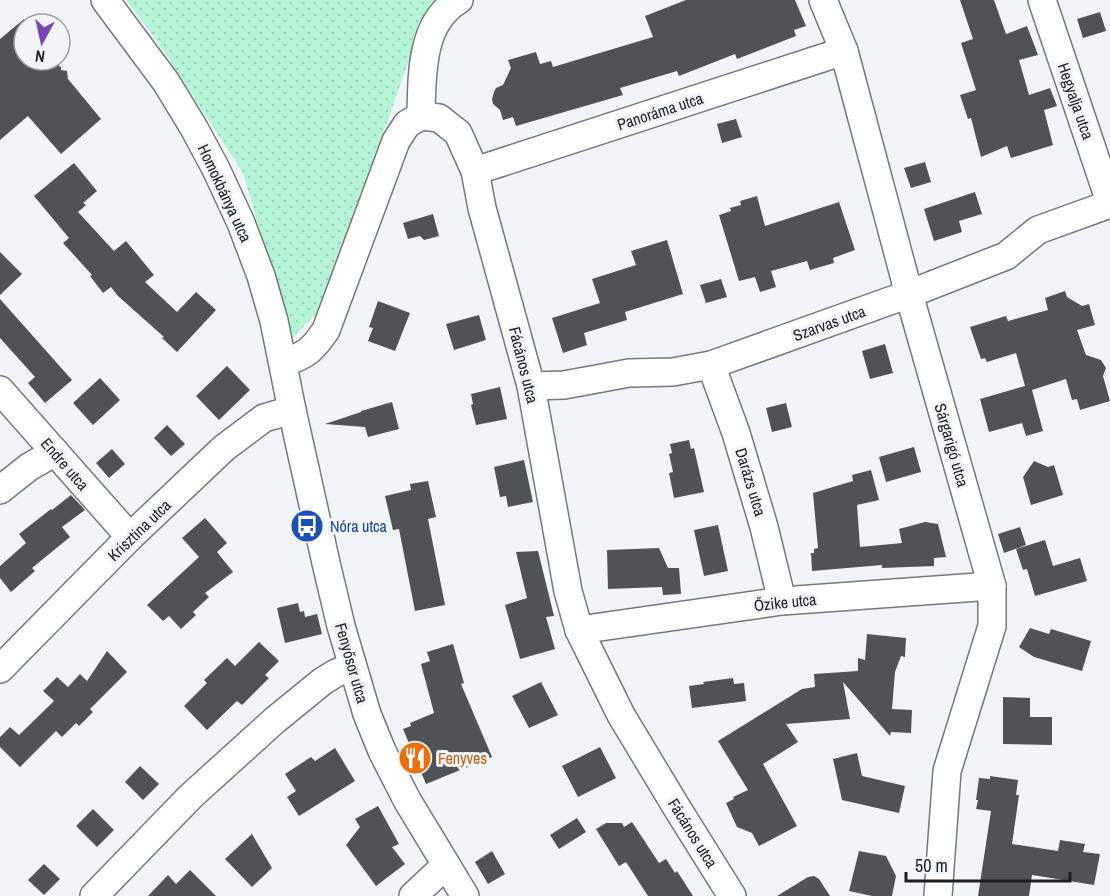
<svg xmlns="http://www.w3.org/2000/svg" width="1110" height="896" font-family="'Archivo Narrow',sans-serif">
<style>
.grass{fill:url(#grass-dots)}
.building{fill:#505356}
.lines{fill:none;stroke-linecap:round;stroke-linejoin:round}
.minor-casing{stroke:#75787c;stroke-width:30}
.minor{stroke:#fff;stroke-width:27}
.labels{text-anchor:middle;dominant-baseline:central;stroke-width:6;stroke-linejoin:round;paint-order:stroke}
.street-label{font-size:16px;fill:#1e1f21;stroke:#f1f5fa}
.transit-label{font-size:16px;fill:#164399;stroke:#f1f5fa;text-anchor:start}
.food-label{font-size:16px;fill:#c56008;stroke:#f1f5fa;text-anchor:start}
</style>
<defs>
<pattern id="grass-dots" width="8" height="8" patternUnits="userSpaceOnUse" patternTransform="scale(1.5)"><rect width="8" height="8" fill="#b6f4d8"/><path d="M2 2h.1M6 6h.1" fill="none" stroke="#9cd1b9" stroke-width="1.8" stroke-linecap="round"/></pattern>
</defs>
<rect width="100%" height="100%" fill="#f1f5fa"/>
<!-- grass -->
<path class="grass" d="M126,0H448L419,32L321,309L291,339L243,173L155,38Z"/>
<!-- building -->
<g class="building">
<path d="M686,0H795L806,26L794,30L796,36L737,59L735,54L679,76L677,71L620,88L623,95L516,126L513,117L503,120L500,110L493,104L492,99L494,92L496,88L503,85L511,68L508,60L536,52L540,64L551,61L553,67L653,37L645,16Z"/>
<path d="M960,0H994L1006,34L1027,26L1038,55L1019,60L1029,95L1050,88L1057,106L1044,110L1053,145L1011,158L1007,146L981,157L971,118L968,119L960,95L976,90L961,43L973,39Z"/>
<path d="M1100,12L1106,31L1083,38L1077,19Z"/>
<path d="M24,19V62L59,63V66L61,67V70L67,71L68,79L101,119L61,154L28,116L0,140V39Z"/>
<path d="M736,119L742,137L722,143L717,124Z"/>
<path d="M925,162L931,182L911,188L904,168Z"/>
<path d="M74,163L97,191L83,203L86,205L78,212L114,251L126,241L154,275L145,282L177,312L196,292L216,310L177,352L162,338L164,337L118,296L111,287L103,293L90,276L92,275L63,243L69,238L34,196Z"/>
<path d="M975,192L982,214L959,221L962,232L934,241L924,209Z"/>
<path d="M757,196L765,226L839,202L855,250L833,258L834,263L810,270L807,261L771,271L776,287L760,292L755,277L739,281L719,215L731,211L730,208L741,205L740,201Z"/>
<path d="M433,214L439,236L424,240L420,236L408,239L403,223Z"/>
<path d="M667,240L683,294L625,312L627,320L584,333L587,345L563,353L552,318L600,303L592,279L636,265L631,251Z"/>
<path d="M0,252L22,274L0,295Z"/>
<path d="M721,279L727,297L706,303L700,285Z"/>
<path d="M1065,291L1067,297L1082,306L1089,304L1095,325L1077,330L1086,355L1101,360L1106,368L1103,376L1110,401L1080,410L1077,399L1072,400L1066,379L1032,390L1043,431L1026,436L1022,423L989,432L980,399L1025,386L1016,353L987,362L985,358L981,359L970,327L1006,316L1008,321L1048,310L1045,298Z"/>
<path d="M0,299L72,380L45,403L28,383L35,377L0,338Z"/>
<path d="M378,301L410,313L395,351L368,341L373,328L369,327Z"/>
<path d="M479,315L486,340L454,350L446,324Z"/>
<path d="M885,344L893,373L870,379L862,351Z"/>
<path d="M227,366L250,390L219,420L196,396Z"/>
<path d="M100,378L120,400L93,425L73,403Z"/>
<path d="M500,387L507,419L476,425L471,405L473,404L471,394Z"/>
<path d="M392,402L399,429L368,437L365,427L325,424L361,412V411Z"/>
<path d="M786,403L792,427L772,432L766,408Z"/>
<path d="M167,425L185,444L171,456L154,438Z"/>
<path d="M689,440L691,449L694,448L704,492L674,498L669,473L673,472L669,454L672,453L670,444Z"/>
<path d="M914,447L921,472L886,482L879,457Z"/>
<path d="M112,449L125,464L109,478L96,463Z"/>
<path d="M524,460L533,502L508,507L506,496L500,497L494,467Z"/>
<path d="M1034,461L1048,467L1054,465L1063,495L1031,505L1023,477Z"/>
<path d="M871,470L879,500L857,505L860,547L902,543L899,529L925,522L938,524L946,557L934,558V566L882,568V565L812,571L811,553H814V549L818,548L813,493L853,481L852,475Z"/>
<path d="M428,481L436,517L428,519L445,605L415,611L399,529L393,530L385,496L411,490L410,484Z"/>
<path d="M71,495L85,510L62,527L70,537L32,568L35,571L11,592L0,578V566L26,543L19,534L51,509L52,510Z"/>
<path d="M205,518L227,543L217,552L233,572L205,593L209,597L193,612L196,615L181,629L169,616L163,621L147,605L199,557L182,538Z"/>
<path d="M718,525L728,571L704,576L694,530Z"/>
<path d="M1020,527L1026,545L1004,553L998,534Z"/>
<path d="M1045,540L1053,566L1080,558L1087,581L1035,596L1027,569L1023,570L1016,549Z"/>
<path d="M659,548L668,568H679L681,594L663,595L662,587L608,589L607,550Z"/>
<path d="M538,551L554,616L546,617L555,649L520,659L505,605L527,598L516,552Z"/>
<path d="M298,603L300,612L304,611L305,617L317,614L322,634L285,643L277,608Z"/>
<path d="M1030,628L1049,634L1051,629L1091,641L1082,671L1034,657L1019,647Z"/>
<path d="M867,634L906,638L905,657L901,656L895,672L892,709L912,710L911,733L891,732L890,736L843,682L850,719L786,724L798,742L763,764L797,826L759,846L752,833L737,827L726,803L734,799L733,797L748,790L718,741L802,689L815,687L814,674L858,671V658L865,660Z"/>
<path d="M259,642L279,661L265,675L269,678L242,705L237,701L207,730L184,706L207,683L204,680L227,658L235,666Z"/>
<path d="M453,644L464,683L461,684L492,757L426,784L403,729L411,726L410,723L434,713L421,664L430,661L427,652Z"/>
<path d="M107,651L127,672L90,709L93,712L79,726L76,723L62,737L56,731L20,767L0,747V737L10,727L19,735L54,701L43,691L57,677L68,687L80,674L87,681Z"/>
<path d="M733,678L734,684L744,683L746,701L692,708L689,686L704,684L703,682Z"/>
<path d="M541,682L558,715L529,728L512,696Z"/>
<path d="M1003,697L1030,698V717H1052V745L1003,744Z"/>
<path d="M600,747L616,778L578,797L562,766Z"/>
<path d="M335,748L355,781L299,816L287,797L296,791L285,774L311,757L315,761Z"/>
<path d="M857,753L862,776L905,786L899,813L842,800L833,759Z"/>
<path d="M140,766L159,784L143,800L125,782Z"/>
<path d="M990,776L1018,780L1016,795H1019L1012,844L1058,851L1060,840L1085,844L1083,852L1100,854L1094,885L1032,875L1029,896H978L991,811L976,809L978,800H976L979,778L990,779Z"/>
<path d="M378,806L399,844L392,847L405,864L376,886L346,845L360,827L355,819Z"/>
<path d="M93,809L114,830L97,847L76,826Z"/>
<path d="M577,818L586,832L559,849L550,835Z"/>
<path d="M632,822L659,863L666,859L675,873L677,871L693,896H648L626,862L619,866L596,829L606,823H622L624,827Z"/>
<path d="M252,834L272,868L252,887L225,859Z"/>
<path d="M492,851L505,874L488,884L475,862Z"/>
<path d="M859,851L886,856L896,876L892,896H872L849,891Z"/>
<path d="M44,864L60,879L44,895L28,880Z"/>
<path d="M190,870L216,896H148L168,875L176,884Z"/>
<path d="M814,876L819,879L830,896H777L808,877Z"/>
</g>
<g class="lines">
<!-- minor casing -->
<g class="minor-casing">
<g id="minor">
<path d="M105,0L166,82L194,128L216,169L241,223L261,276L274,321L292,410L326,563L341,626L367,714L382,751L407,800L465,896"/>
<path d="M823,0L844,51L909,294L992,586V626L947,771L938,896"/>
<path d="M1042,0L1110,202"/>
<path d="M421,116C422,77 420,22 459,0"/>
<path d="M475,171L844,51"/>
<path d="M283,363C306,355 312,351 326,330L396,141L407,124L421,116L439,118L458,133L475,171L482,208L531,386L568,591L579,630L621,715L677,808L732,896"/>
<path d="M711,365L736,433L764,527L782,601"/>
<path d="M531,386L564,385L629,373L673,372L711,365L909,294L1006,256L1038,230L1110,204"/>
<path d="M0,390L130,537"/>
<path d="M0,490L29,467L55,452"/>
<path d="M579,630L782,601L992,586"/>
<path d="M0,669L130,537L224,448L264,418L292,410"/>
<path d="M94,896L191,796L275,720L323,681L336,673L352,666"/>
<path d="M413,896L446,865"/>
</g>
</g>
<!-- minor -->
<use href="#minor" class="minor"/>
</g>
<!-- icons -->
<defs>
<g id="bus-disc" transform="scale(1.725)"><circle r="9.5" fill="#1a4fb4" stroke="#f1f5fa"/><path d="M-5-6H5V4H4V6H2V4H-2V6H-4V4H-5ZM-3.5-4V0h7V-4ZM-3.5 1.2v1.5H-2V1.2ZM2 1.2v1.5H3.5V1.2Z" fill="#fff"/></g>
<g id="restaurant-disc" transform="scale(1.725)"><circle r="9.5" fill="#e8710a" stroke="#f1f5fa"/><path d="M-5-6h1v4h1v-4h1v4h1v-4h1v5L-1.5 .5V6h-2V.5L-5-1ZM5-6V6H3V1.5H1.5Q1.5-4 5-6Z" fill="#fff"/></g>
</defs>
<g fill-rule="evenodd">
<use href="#bus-disc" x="307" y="526"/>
<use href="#restaurant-disc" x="415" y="758"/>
</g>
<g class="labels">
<!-- street labels -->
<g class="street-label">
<text transform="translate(1076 101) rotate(71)">Hegyalja utca</text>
<text transform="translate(660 111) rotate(-18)">Panoráma utca</text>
<text transform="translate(225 193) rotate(65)">Homokbánya utca</text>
<text transform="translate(829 323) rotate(-20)">Szarvas utca</text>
<text transform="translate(524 365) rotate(76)">Fácános utca</text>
<text transform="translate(952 445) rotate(74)">Sárgarigó utca</text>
<text transform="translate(65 464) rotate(49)">Endre utca</text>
<text transform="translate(751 482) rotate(73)">Darázs utca</text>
<text transform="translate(139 530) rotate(-44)">Krisztina utca</text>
<text transform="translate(785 602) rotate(-6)">Őzike utca</text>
<text transform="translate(352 663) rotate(74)">Fenyősor utca</text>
<text transform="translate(693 833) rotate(58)">Fácános utca</text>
</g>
<!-- transit labels -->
<g class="transit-label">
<text x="330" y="526">Nóra utca</text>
</g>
<!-- food labels -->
<g class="food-label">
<text x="438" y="758">Fenyves</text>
</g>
</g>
<!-- north arrow -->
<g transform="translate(42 42) rotate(188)"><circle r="28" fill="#f1f5fa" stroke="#9d9fa3" stroke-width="1.5"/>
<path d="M0-4.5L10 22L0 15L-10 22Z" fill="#7b43b9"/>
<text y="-9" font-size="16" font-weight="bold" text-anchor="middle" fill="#1e1f21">N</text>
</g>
<!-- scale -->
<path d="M906 872v9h164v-9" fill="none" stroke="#1e1f21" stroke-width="3"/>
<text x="915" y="872" font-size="18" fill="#1e1f21" stroke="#f1f5fa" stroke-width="4.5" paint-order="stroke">50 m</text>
</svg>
